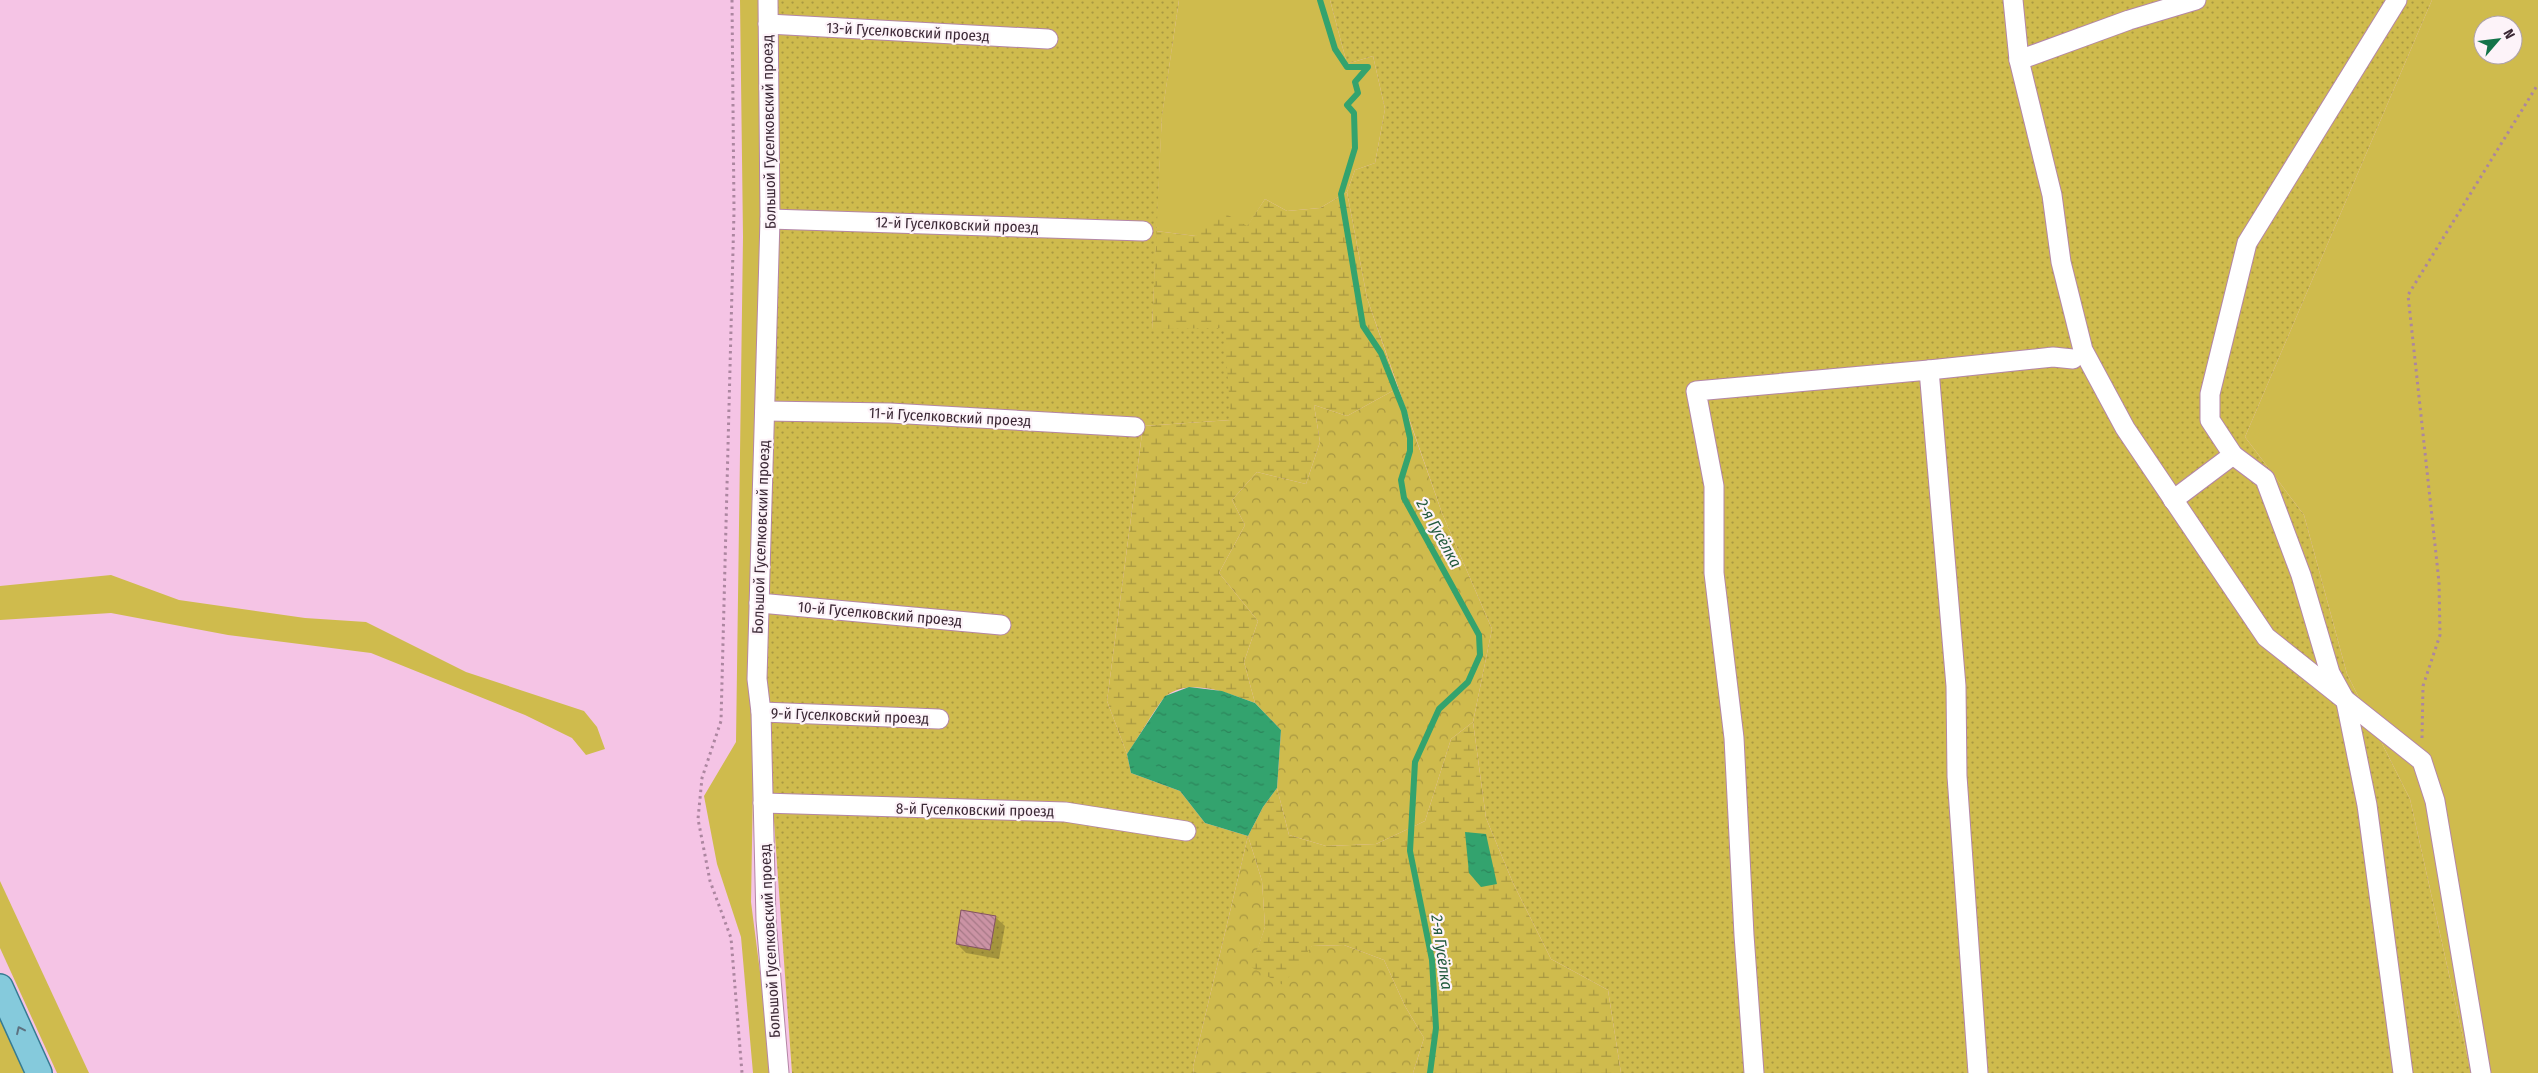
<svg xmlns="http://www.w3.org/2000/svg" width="2538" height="1073" font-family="'Fira Sans Condensed',sans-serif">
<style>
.grass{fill:#cfbb4d;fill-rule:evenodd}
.forest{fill:url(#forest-crowns)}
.wetland{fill:url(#wetland-marsh)}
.garden{fill:url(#garden-dots)}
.water{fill:url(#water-ripples)}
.shadow{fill:#0003}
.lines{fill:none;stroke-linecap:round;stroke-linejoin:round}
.stream{stroke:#33a36e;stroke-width:6}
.building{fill:url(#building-back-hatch);stroke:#845262}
.minor-casing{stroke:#b486a6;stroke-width:21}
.major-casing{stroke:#367b92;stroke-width:28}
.path{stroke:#ac86a0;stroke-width:3;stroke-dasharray:2.5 4;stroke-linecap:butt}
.minor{stroke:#fff;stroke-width:19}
.major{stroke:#85cadc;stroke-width:25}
.oneway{stroke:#5c7180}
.labels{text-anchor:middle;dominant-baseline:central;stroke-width:4.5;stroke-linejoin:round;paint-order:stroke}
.street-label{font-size:15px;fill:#3b2835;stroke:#fdf3f9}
.water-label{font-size:16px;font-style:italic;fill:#215a3d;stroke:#fdf3f9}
</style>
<defs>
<pattern id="forest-crowns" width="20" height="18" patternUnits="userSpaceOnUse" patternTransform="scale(1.25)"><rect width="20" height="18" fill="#cfbb4d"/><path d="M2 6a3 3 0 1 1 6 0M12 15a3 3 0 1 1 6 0" fill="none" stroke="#a99841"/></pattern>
<pattern id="wetland-marsh" width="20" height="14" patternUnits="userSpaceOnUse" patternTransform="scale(1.25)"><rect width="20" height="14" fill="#cfbb4d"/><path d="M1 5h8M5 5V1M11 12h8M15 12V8" fill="none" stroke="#a99841"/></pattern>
<pattern id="garden-dots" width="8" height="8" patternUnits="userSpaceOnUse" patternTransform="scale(1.25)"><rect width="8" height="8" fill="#cfbb4d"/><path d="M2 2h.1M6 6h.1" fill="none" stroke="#a99841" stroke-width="1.8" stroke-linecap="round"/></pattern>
<pattern id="water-ripples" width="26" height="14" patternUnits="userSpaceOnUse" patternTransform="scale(1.25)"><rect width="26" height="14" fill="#33a36e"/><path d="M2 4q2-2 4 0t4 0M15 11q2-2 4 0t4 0" fill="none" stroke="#2c855b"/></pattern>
<pattern id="building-back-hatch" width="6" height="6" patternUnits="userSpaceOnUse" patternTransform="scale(1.25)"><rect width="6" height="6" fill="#cb93a4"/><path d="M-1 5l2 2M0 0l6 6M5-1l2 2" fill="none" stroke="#a67886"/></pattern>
</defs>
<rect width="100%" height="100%" fill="#f5c4e5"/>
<!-- grass -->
<g class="grass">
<path d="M740,0H759L761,316L751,902L773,1073H753L741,937L717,864L704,796L736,742L743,237Z"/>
<path d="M1179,0H1330L1347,64L1373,56L1385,109L1375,163L1355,170L1347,192L1320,208L1287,211L1265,199L1247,227L1196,236L1156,231L1162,115Z"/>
<path d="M2432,0H2538V1073H2471L2410,799L2347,674L2304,515L2245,437ZM2483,25H2513V55H2483Z"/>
<path d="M111,575L179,600L305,618L366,622L466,672L584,711L597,727L605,749L586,755L572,738L525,715L371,653L228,635L111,613L0,620V586Z"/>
<path d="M0,881L89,1073H57L0,948Z"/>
<path d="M0,1000L33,1073H0Z"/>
</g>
<!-- forest -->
<g class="forest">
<path d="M1398,388L1442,513L1492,629L1473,722L1451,739L1425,821L1376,844L1326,846L1289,835L1277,788L1281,730L1255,703L1244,662L1258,621L1219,573L1245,525L1232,500L1257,472L1306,484L1320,442L1314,405L1347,416Z"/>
<path d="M1248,836L1262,881L1265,927L1252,967L1312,946L1344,945L1384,960L1405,1006L1424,1038L1413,1073H1194L1193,1067Z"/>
</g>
<!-- wetland -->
<g class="wetland">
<path d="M1347,192L1367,298L1398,388L1347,416L1314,405L1320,442L1306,484L1257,472L1232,500L1245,525L1219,573L1258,621L1244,662L1255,703C1229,694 1191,677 1166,696C1160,700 1134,745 1127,754L1107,701L1143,426L1231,420L1152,330L1156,231L1196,236L1221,211L1247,226L1265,199L1287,211L1320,208Z"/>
<path d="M1473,722L1486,818L1513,883L1551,959L1608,990L1621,1073H1413L1424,1038L1405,1006L1384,960L1344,945L1312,946L1283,985L1251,967L1265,927L1262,881L1248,836L1263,807L1277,788L1289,835L1326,846L1376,844L1425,821L1451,739Z"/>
</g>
<!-- garden -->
<g class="garden">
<path d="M777,0H1179L1162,116L1152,329L1224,328L1231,420L1143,426L1107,701L1127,754L1131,773L1180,791L1205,823L1248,836L1193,1067L1194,1073H792L764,682Z"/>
<path d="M1330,0H2432L2245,437L2304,515L2347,674L2410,799L2471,1073H1621L1608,990L1551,959L1513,883L1486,818L1473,722L1492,629L1442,513L1367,298L1347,192L1355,170L1375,163L1385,109L1373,56L1347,64Z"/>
</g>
<!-- water -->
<g class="water">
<path d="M1189,687L1222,691L1255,703L1281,730L1277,788L1263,807L1248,836L1205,823L1180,791L1131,773L1127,754L1165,696Z"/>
<path d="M1465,832L1486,834L1497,884L1481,887L1469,873Z"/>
</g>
<!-- shadow -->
<path class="shadow" d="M995,917L1005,926L999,959L966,953L957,944Z"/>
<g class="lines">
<!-- stream -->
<path class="stream" d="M1320,0L1335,49L1347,67H1368L1355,82L1358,93L1347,105L1354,113L1355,148L1341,194L1363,326L1381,353L1404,411L1410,438V451L1401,480L1404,498L1479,635L1480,655L1468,682L1439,709L1415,762L1410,851L1432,960L1436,1028L1430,1073"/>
</g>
<!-- building -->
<path class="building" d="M961,910L996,916L990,950L956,944Z"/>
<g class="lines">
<!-- minor casing -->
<g class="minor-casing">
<g id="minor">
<path d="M768,0L770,219L757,679L761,712L766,920L779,1073"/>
<path d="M2013,0L2019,60L2052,195L2061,262L2083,350L2125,428L2266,637L2422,761L2435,801L2481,1073"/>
<path d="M768,24L1048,39"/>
<path d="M2019,60L2129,20L2196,0"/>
<path d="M770,219L1143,231"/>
<path d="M1929,370L2053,357L2073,359"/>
<path d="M765,411L890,413L1135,427"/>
<path d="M2233,455L2265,479L2301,575L2330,673L2346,702L2367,805L2403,1073"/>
<path d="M2173,500L2233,455L2210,420V394L2247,243L2397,0"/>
<path d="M759,603L1001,625"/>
<path d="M761,712L939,719"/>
<path d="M763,803L1065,812L1186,831"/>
<path d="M1754,1073L1744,935L1734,738L1714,573V486L1696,391L1929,370L1956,686L1957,776L1978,1073"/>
</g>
</g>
<!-- major casing -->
<g class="major-casing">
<path id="major" d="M0,987L39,1073"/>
</g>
<!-- path -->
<g class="path">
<path d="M732,0L734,211L721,721L702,778L698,819L710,881L731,938L742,1073"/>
<path d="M2422,738L2423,686L2440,635L2439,582L2408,295L2538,84"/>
</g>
<!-- minor -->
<use href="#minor" class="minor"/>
<!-- major -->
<use href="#major" class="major"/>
</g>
<!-- one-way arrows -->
<defs><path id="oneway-chevron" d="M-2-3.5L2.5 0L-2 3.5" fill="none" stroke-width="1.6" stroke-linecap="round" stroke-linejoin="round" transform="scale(1.25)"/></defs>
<use class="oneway" href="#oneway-chevron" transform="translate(20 1030) rotate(-115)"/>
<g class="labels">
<!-- street labels -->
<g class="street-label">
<text transform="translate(908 32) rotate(3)">13-й Гуселковский проезд</text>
<text transform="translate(769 132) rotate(-91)">Большой Гуселковский проезд</text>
<text transform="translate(957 225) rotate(2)">12-й Гуселковский проезд</text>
<text transform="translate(950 417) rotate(3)">11-й Гуселковский проезд</text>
<text transform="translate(761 537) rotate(-88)">Большой Гуселковский проезд</text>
<text transform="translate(880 614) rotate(5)">10-й Гуселковский проезд</text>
<text transform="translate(850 716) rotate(2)">9-й Гуселковский проезд</text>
<text transform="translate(975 810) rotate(1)">8-й Гуселковский проезд</text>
<text transform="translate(770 941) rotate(-93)">Большой Гуселковский проезд</text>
</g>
<!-- water labels -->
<g class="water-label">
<text transform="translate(1439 533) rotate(61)">2-я Гусёлка</text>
<text transform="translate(1442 952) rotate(82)">2-я Гусёлка</text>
</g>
</g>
<!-- north arrow -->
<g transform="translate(2498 40) rotate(62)"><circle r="24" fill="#fdf3f9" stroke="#afa2ab"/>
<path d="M0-4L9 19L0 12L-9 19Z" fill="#14744a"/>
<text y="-8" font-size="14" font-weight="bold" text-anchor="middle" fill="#3b2835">N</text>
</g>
</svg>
